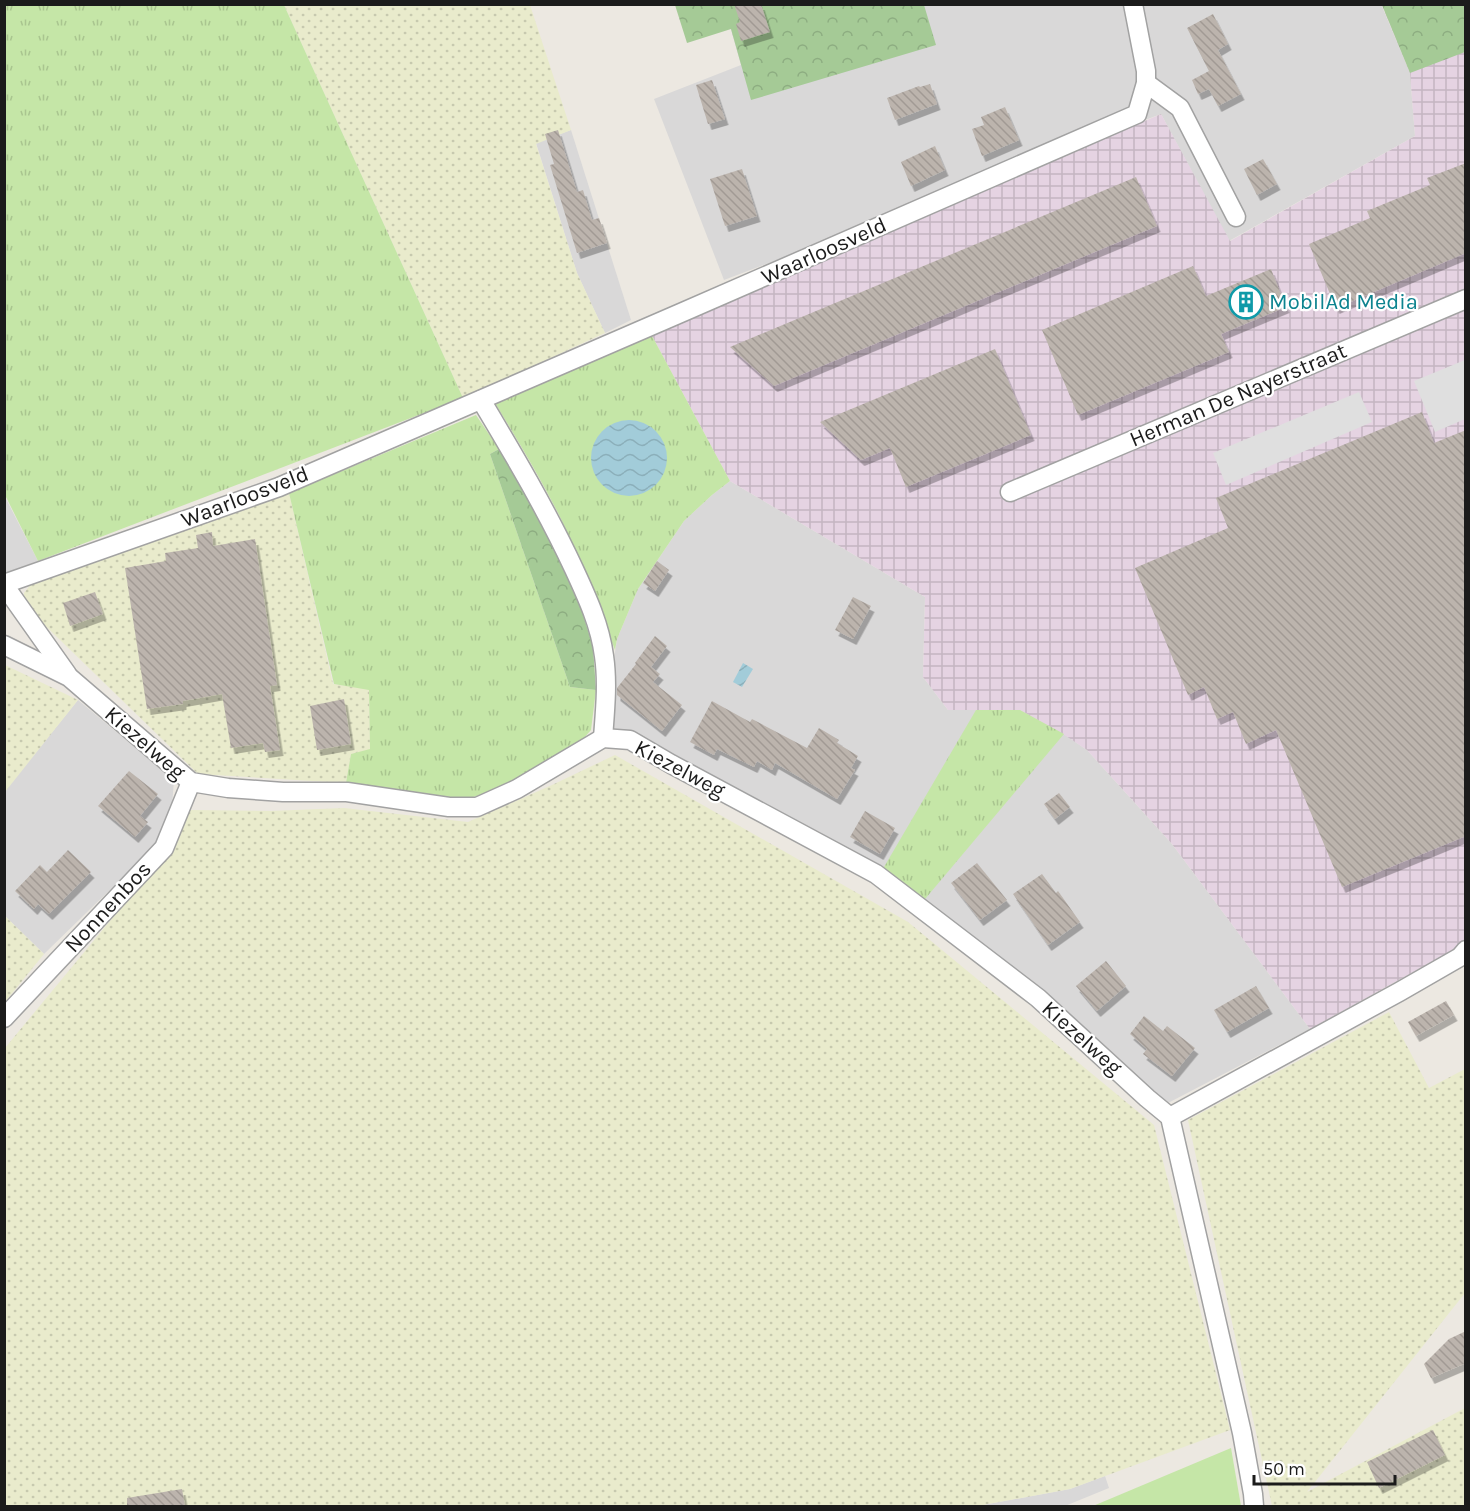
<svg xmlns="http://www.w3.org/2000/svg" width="1470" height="1511" font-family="Karla,sans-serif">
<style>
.residential{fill:#d9d8d8}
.industrial{fill:url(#industrial-grid)}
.farmland{fill:url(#farmland-dots)}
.grass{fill:url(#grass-tufts)}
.forest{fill:url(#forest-crowns)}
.garden{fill:#c5e6a7}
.parking{fill:#dfdfdf}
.water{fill:url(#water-waves)}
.building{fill:url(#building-back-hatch);filter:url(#shadow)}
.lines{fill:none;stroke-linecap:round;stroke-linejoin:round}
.street-casing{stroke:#a2a2a2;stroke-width:21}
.street{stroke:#fff;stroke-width:18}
.labels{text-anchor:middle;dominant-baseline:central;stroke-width:4.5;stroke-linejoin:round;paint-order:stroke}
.street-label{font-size:22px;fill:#1b1b1b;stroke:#fff}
.culture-label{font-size:22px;fill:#0d838f;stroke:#fff;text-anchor:start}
</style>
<defs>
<pattern id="industrial-grid" width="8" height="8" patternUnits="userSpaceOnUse" patternTransform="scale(1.5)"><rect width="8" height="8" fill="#e5d3e2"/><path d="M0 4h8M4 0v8" fill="none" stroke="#c4b5c1"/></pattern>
<pattern id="farmland-dots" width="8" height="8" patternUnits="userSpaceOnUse" patternTransform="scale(1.5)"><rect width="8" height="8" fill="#e9ebcc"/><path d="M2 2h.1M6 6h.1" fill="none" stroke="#c7c9af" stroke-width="1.8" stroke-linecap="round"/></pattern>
<pattern id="grass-tufts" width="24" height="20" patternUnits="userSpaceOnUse" patternTransform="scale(1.5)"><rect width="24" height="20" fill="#c5e6a7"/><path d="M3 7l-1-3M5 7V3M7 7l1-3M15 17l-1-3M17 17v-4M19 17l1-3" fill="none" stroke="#a9c58f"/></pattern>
<pattern id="forest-crowns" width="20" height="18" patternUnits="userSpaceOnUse" patternTransform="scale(1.5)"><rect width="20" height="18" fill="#a5ca96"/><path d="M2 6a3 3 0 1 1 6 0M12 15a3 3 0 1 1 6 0" fill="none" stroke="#8dad81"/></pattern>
<pattern id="water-waves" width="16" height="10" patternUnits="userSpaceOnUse" patternTransform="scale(1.5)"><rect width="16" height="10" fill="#a2ccd9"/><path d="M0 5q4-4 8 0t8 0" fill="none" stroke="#8bafba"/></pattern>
<pattern id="building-back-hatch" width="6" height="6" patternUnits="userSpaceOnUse" patternTransform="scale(1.5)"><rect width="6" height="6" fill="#bcb4ad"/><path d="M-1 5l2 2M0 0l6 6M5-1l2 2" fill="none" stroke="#a19a94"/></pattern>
<filter id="shadow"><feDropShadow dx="3.5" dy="6" stdDeviation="0" flood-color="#0004"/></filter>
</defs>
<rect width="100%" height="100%" fill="#ece8e1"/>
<!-- residential -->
<g class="residential">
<path d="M1381,4L1410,73L1415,136L1229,241L1161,114L724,280L654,99L741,65L724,5Z"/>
<path d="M571,130L631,320L605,333L577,273L536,143Z"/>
<path d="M730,481L925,597L923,677L948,710H1020L1064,734L1087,750L1172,844L1310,1029L1168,1103L1027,984L920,905L619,735L612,729L608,698L617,639L638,589L684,521L712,495Z"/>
<path d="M4,495L38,561L5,573H4Z"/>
<path d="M78,700L174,780L171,819L158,843L44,954L5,916L4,792Z"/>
<path d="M1105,1476L1109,1488L1065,1506H979L988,1504L1070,1489Z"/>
</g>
<!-- industrial -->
<path class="industrial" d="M1382,5H1465L1466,935L1462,945L1310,1029L1172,844L1087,750L1063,734L1020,710H948L923,677L925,597L730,481L651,334L1161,114L1230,241L1415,136L1410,73Z"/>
<!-- farmland -->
<g class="farmland">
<path d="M284,5H530L571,130L536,144L577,273L605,333L463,398Z"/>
<path d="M289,493L333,684L369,689L370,750L351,754L346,783L198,774L24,605V593L35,579Z"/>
<path d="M5,665L78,700L5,792Z"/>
<path d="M615,755L908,922L1154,1125L1230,1430L1070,1489L988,1504L979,1506H5V1048L171,847L189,810L271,811L344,808L468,822L552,785Z"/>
<path d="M5,916L44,954L5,1002Z"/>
<path d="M1389,1012L1429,1088L1465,1069V1293L1307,1492L1465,1408V1506H1272L1188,1120Z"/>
</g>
<!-- grass -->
<g class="grass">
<path d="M5,5H284L463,398L38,561L5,495Z"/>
<path d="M651,334L730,481L712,495L684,521L638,589L617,639L615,650C598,606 581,561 561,519C541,479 518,441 495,403Z"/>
<path d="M476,415L499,449L490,454L570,687L596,690L591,730L577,746L493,792L461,800L346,783L351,754L370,749L369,690L334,684L289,493Z"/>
<path d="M976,710H1020L1064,734L920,905L877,879Z"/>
</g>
<!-- forest -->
<g class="forest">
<path d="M675,5H924L936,45L751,100L731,29L687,43Z"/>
<path d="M1382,5H1465V52L1410,73Z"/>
<path d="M499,449L536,507L582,611L593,647L596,690L570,687L490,454Z"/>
</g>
<!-- garden -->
<path class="garden" d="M1231,1448L1241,1506H1093Z"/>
<!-- parking -->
<g class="parking">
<path d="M1465,360V419L1435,432L1414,381Z"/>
<path d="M1359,392L1372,422L1226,485L1213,453Z"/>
</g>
<!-- water -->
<g class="water">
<circle cx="629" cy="458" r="38"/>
<path d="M743,663L753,669L742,687L733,682Z"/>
</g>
<!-- building -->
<g class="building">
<path d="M734,4H761L770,32L741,41L736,24L740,22Z"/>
<path d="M1213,14L1228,44L1218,50L1241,94L1218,106L1209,89L1198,94L1192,80L1209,71L1187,28Z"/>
<path d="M712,80L725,119L708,124L696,85Z"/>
<path d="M930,84L937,104L895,120L887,98L919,86L920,87Z"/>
<path d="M1005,107L1019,140L982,156L972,129L984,125L981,117Z"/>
<path d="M558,130L577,192L583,190L592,220L599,218L607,243L577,253L550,165L554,164L545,134Z"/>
<path d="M935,146L945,170L911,186L901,162Z"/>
<path d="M1263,159L1277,184L1257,195L1244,169Z"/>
<path d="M1466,163V253L1336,308L1309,244L1370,218L1367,211L1430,185L1427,178Z"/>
<path d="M742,169L757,216L725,226L710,179Z"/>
<path d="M1136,177L1157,226L774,386L730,347Z"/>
<path d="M1193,266L1206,296L1271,269L1286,307L1221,334L1229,352L1078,415L1042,330Z"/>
<path d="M995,349L1031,435L906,487L890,448L861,460L820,422Z"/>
<path d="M1422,412L1434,443L1466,430V836L1342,887L1276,730L1246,744L1233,712L1217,719L1204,687L1188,695L1135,568L1228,528L1216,498Z"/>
<path d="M212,532L213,546L255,539L277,685L270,686L280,750L265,752L263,743L231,748L222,694L183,701V704L147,709L125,568L166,561L165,553L198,548L196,535Z"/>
<path d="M657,561L669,570L655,591L643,583Z"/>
<path d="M95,592L103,614L70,626L63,603Z"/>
<path d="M853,597L871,606L853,639L835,630Z"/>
<path d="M655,636L667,646L651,667L660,674L653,682L682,705L662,731L617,695V688L636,664L635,663Z"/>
<path d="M344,699L351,744L317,750L310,706Z"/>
<path d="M712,701L750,722L752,719L807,748L819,728L839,740L837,743L858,756L851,768L855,770L837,799L775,763L772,770L757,761L754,767L717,749L714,755L690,742Z"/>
<path d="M129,771L158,794L140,816L148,822L135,837L98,806Z"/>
<path d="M1059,793L1070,807L1055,819L1044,804Z"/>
<path d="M865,811L895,828L880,854L850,837Z"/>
<path d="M68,850L91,872L49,914L38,904L34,909L15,891L40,865L47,872Z"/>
<path d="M977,863L1007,900L980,920L951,883Z"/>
<path d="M1042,874L1056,893L1058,891L1080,922L1048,945L1013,894Z"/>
<path d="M1106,961L1126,986L1097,1011L1076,986Z"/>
<path d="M1256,986L1269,1008L1227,1032L1214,1010Z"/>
<path d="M1446,1001L1454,1015L1416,1036L1408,1022Z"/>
<path d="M1144,1016L1163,1031L1167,1026L1195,1048L1172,1076L1143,1054L1147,1049L1130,1034Z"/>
<path d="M1466,1331V1363L1431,1378L1424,1364L1449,1339Z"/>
<path d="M1433,1430L1445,1455L1379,1488L1367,1462Z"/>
<path d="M182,1489L185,1506H127V1498Z"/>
</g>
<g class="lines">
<!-- street casing -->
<g class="street-casing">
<g id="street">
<path d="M1146,83L1180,108L1236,217"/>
<path d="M481,400C514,455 547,511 574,569C587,597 600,625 604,656C608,683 605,711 603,738"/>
<path d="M1010,492L1466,299"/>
<path d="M4,584L279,487L683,312L1137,114L1146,83V71L1133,4"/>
<path d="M4,585L67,674"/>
<path d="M4,645L69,677L191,782L228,788L283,792H347L449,807H477L517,789L603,738L630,740L671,764L876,874L1038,998L1147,1098L1170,1117L1242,1433L1253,1494L1254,1506"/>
<path d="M4,1018L164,848L191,782"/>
<path d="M1170,1117L1399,992L1460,957L1466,950"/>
</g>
</g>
<!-- street -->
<use href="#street" class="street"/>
</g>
<!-- icons -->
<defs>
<g id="building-ring" transform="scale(1.725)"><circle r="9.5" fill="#fff" stroke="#0f9aa8" stroke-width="1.5"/><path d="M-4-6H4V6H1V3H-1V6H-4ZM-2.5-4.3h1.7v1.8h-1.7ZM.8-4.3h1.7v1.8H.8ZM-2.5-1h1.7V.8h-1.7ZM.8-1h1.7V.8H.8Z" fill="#0f9aa8"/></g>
</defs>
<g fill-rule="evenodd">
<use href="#building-ring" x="1246" y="302"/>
</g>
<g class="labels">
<!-- street labels -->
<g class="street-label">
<text transform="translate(824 251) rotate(-24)">Waarloosveld</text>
<text transform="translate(1238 395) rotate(-23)">Herman De Nayerstraat</text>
<text transform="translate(245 497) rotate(-21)">Waarloosveld</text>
<text transform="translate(145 743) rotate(41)">Kiezelweg</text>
<text transform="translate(680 769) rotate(28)">Kiezelweg</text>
<text transform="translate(108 907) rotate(-47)">Nonnenbos</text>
<text transform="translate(1082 1038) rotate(42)">Kiezelweg</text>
</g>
<!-- culture labels -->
<g class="culture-label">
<text x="1269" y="302">MobilAd Media</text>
</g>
</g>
<!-- border -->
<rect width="1470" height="1511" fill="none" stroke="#1b1b1b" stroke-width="12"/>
<!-- scale -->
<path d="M1254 1475v9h141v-9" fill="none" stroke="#1b1b1b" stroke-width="3"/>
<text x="1263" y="1475" font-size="18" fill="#1b1b1b" stroke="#ffffff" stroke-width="4.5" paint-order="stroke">50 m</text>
</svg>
